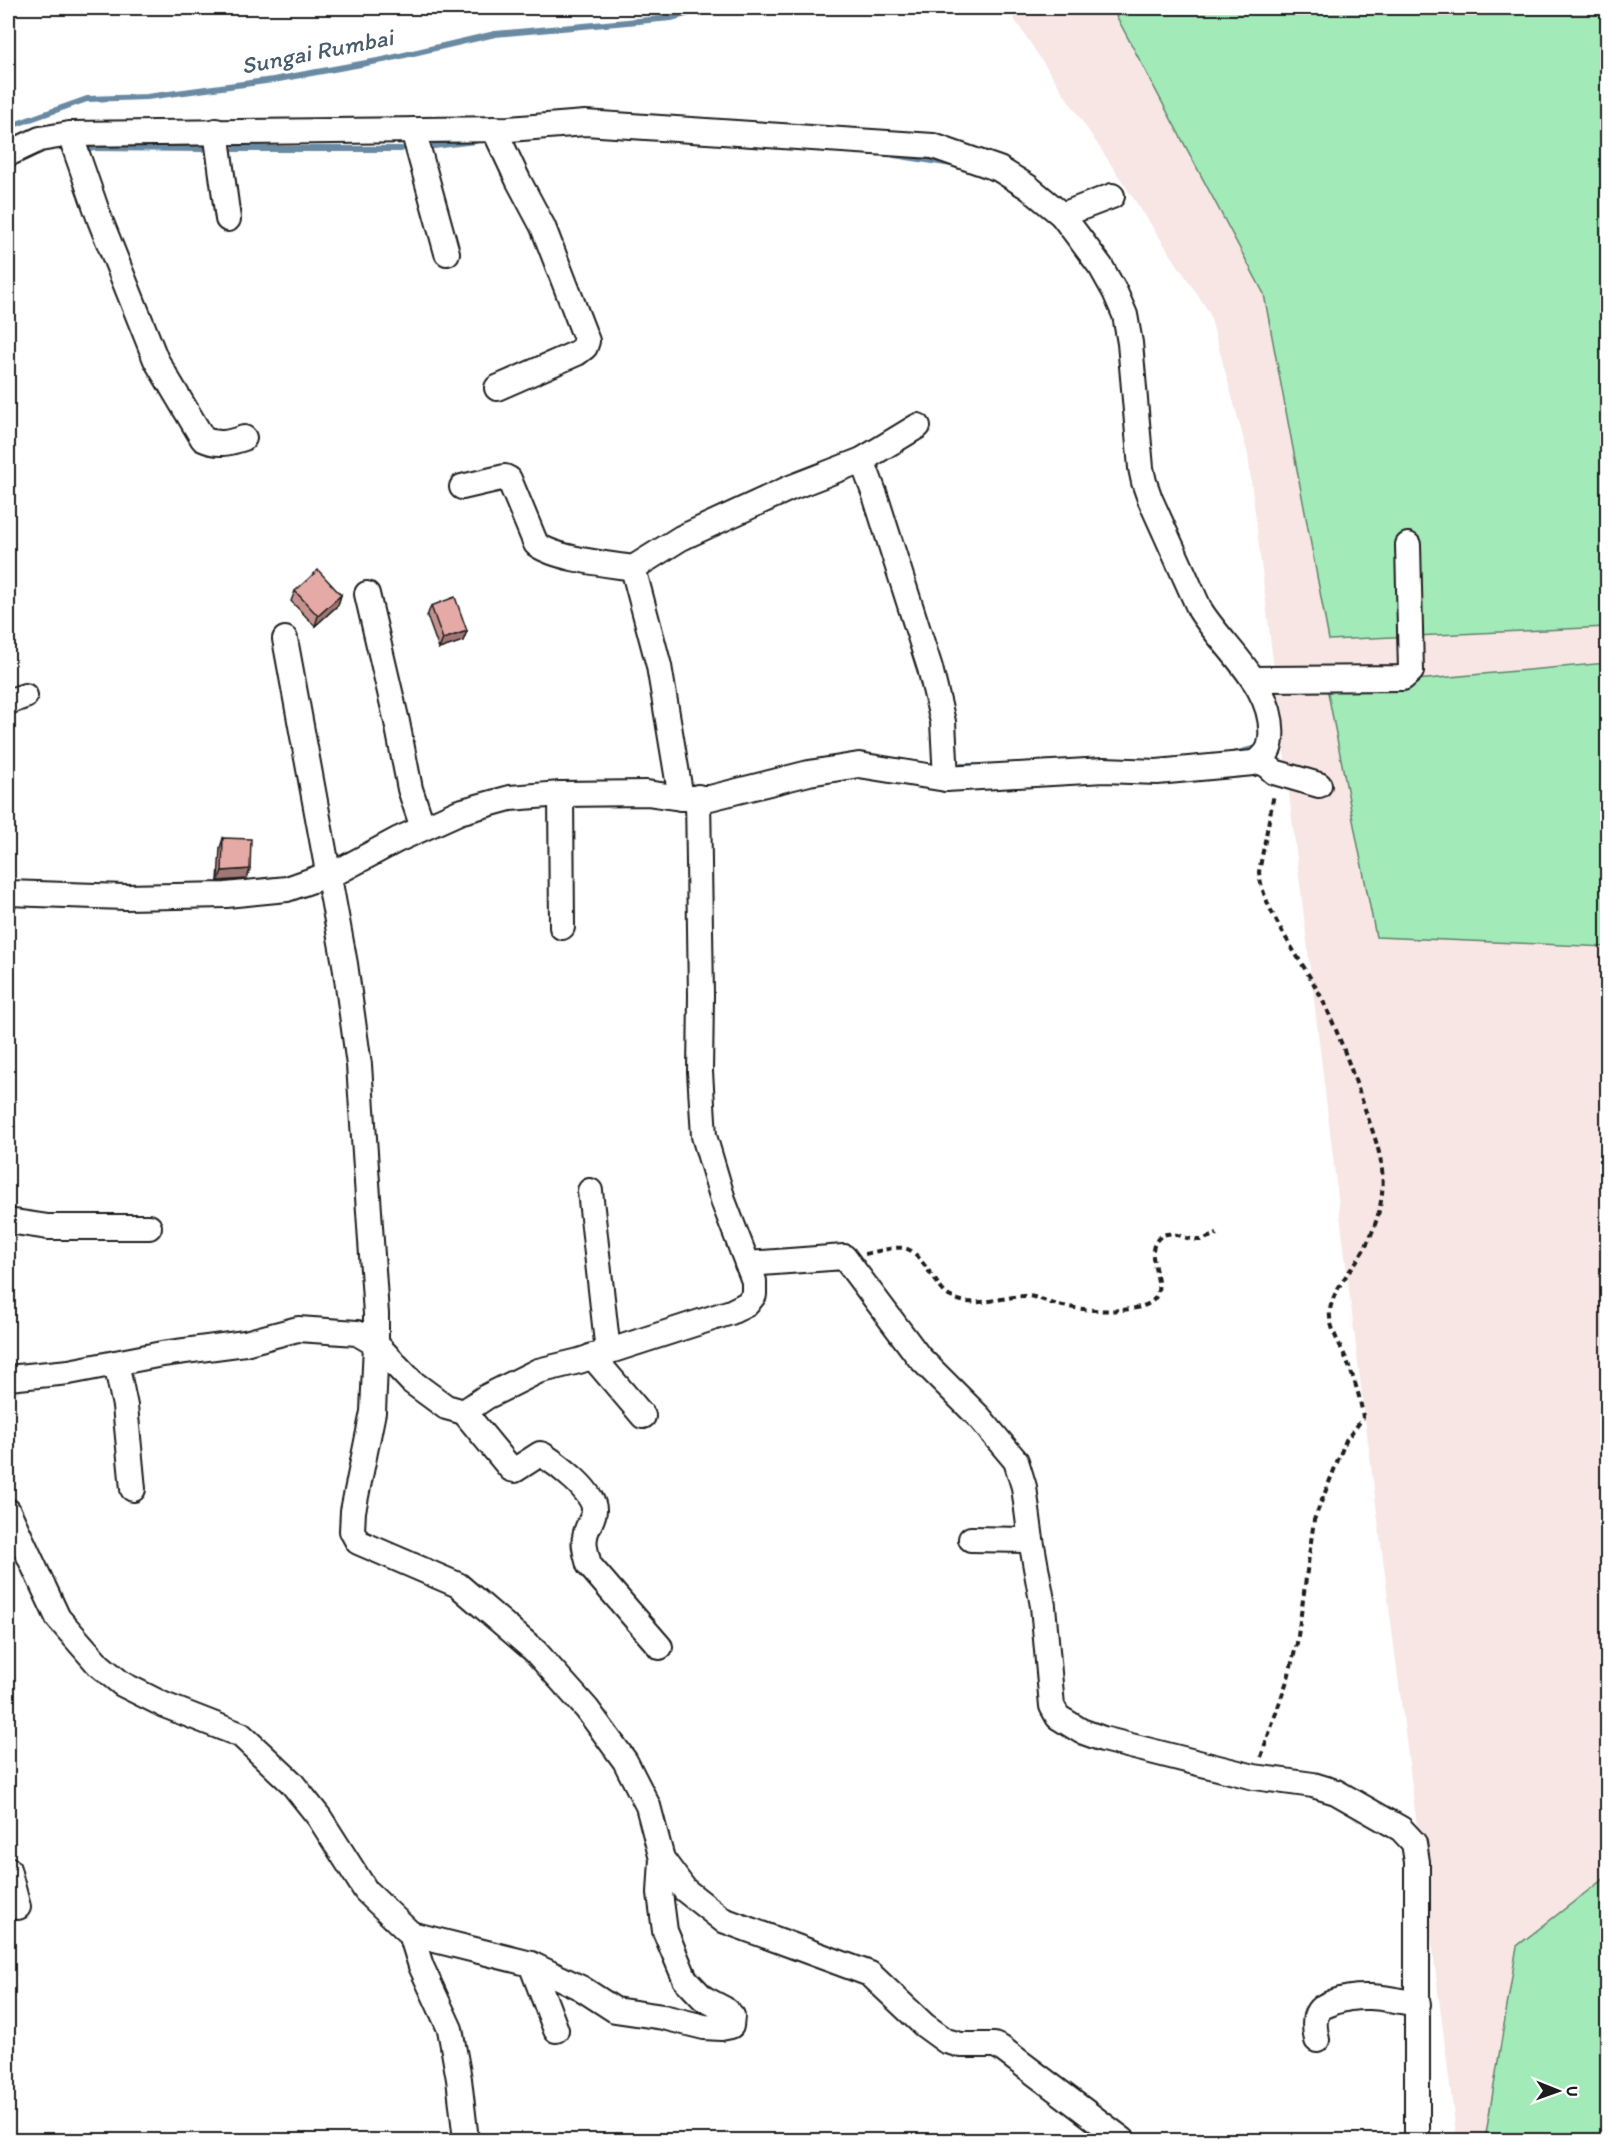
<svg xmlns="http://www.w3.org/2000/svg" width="1615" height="2148" font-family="Itim,sans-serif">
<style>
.built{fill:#f7e6e4}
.green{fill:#a2eab8;stroke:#5f836a;stroke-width:1.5}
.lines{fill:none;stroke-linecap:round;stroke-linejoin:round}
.stream{stroke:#698aa2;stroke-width:6}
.minor-casing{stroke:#1c1c1c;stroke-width:28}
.path{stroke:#1c1c1c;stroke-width:4;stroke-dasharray:6 4.5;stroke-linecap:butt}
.minor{stroke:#fff;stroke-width:24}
.wall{fill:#c5928f;stroke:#1c1c1c;stroke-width:1.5}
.shaded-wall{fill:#a07774;stroke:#1c1c1c;stroke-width:1.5}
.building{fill:#e5aaa6;stroke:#1c1c1c;stroke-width:1.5}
.labels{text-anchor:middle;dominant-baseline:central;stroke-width:5;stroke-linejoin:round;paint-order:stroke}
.water-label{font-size:24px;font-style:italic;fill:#495c6a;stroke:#fff}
</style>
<rect width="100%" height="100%" fill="#fff"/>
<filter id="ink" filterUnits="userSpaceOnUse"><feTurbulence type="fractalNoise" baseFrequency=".0167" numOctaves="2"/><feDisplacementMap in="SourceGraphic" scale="12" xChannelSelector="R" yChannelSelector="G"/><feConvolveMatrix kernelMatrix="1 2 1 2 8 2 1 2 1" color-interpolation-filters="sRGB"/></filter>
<g filter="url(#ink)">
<!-- built -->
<path class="built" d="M1007,8H1607V2140H1457L1357,1355L1248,455L1209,312Z"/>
<!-- green -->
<g class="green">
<path d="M1112,8H1607V627L1329,640L1264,294Z"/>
<path d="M1607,663V947L1376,937L1327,688Z"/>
<path d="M1607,1876V2140H1485L1517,1946Z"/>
</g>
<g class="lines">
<!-- stream -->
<g class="stream">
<path d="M8,127L87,99L147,97L273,80L383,60L495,34L671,18L707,8"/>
<path d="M434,146L475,141"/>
<path d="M92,148L202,149"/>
<path d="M235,149H401"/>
<path d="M894,155L952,164"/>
<path d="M1234,754L1257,748"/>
<path d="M950,766H973"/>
</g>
<!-- minor casing -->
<g class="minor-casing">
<g id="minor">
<path d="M494,129L518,180L543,227L587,341L585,347L577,353L497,388"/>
<path d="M413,130L447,253"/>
<path d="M216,131L228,219"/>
<path d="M70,134L100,220L156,360L203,439C218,446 229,443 244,438"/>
<path d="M8,154L40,139L70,134L509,129L585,123L933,146L999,169L1028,187L1062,215L1101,267L1115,292L1125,315L1130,343L1141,468L1144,482L1150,499L1200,610C1225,650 1276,687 1271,739C1270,751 1264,759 1253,763L1157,772L1104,770L946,779L859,765L809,773L710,798H681L647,793L561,794L510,798L459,812L397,840L341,870L287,889L226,895L125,897L8,893"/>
<path d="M1062,215L1112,196"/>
<path d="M862,460L875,495L930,668L943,722L946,779"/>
<path d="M462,487L505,477L509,479L536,544C556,559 607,564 633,568L681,538L790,488L862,460L918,426"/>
<path d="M633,568L659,666L681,798"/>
<path d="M367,594L397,722L410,789L423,828"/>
<path d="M1253,679L1403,678L1411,671L1408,545"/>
<path d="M8,702L25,696"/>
<path d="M1261,760L1274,772L1319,785"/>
<path d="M561,794L562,927"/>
<path d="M590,1191L608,1352"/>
<path d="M8,1221L48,1227H149"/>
<path d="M747,1264L844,1257L919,1357L979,1417L1016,1461L1024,1487L1031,1540L1043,1606L1052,1706L1058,1717L1081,1731L1103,1739L1254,1777L1313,1785L1336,1792L1401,1829L1414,1843L1417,1862V2140"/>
<path d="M376,1344L373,1412L353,1511L352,1531L358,1542L458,1585L535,1651L587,1709L625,1761L648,1806L662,1859L660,1893L665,1931L685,1979L703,1998L724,2009L732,2016L731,2026L721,2028L704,2027L663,2017L615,2010L581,1988L531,1964L411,1934"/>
<path d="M376,1344L412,1382L446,1407L464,1412L486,1397L538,1371L579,1361L731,1312L747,1304L754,1295V1281L724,1203L704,1136L700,1072L701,995L698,797"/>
<path d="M592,1356L643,1416"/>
<path d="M116,1363L125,1406L133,1489"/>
<path d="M8,1378L69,1372L162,1354L245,1343L298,1329L357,1333L376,1344V1314L359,1065L345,964L285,639"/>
<path d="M464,1412L511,1469L515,1470L540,1454L543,1455C557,1464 595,1492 594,1510C594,1519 586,1527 585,1537C583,1546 587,1556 589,1565L660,1647"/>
<path d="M8,1511L58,1618L99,1665L122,1684L164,1705L241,1735L291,1782L319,1817L366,1891L411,1934L421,1966L450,2029L459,2079L466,2140"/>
<path d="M971,1539L1031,1540"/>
<path d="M662,1859L685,1890L723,1920L870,1974L924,2025L946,2041L961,2045H994L1001,2048L1123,2140"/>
<path d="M8,1869L18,1907"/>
<path d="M531,1964L556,2030"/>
<path d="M1317,2040C1315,2031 1313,2019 1318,2012C1321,2006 1328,2005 1334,2002C1362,1992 1389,1999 1418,2004"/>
</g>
</g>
<!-- path -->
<g class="path">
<path d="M865,1254C913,1243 908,1243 936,1281C940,1287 944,1294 951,1297C973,1309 1001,1297 1023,1296C1036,1295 1047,1303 1059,1305C1080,1310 1114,1313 1136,1308C1184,1298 1136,1257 1160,1237C1171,1228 1187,1241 1200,1240C1205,1239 1211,1236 1217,1234"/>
<path d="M1261,1757L1288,1678L1297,1643L1314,1520L1346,1440L1363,1418C1361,1399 1354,1379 1347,1361C1341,1346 1328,1327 1330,1310C1333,1291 1348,1274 1358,1259C1376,1232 1387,1195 1381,1163C1378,1143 1369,1122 1363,1103C1350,1066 1337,1028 1319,993C1300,957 1263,911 1259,872L1274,794"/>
</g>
<!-- minor -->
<use href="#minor" class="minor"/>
</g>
<!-- wall -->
<g class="wall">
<path d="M295,591L341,595L338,605L315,626L291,601Z"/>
<path d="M431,606L467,631L463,641L439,649L427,616Z"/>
<path d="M223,838L247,879L218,881L220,848Z"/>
</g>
<!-- shaded-wall -->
<g class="shaded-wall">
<path d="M341,595L338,605L315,626L318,616Z"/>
<path d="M467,631L463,641L439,649L443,639Z"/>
<path d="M250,869L247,879L218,881L222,871Z"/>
</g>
<!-- building -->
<g class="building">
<path d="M318,570L341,595L318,616L295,591Z"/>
<path d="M455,597L467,631L443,639L431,606Z"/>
<path d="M223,838L251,839L250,869L222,871Z"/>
</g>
</g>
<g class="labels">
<!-- water labels -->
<g class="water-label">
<text transform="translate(317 51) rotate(-11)">Sungai Rumbai</text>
</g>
</g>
<!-- margin -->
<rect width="1615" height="2148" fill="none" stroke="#fff" stroke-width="30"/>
<rect x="15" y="15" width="1585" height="2118" fill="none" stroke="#1c1c1c" stroke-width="2" filter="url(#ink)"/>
<!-- north arrow -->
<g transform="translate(1558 2091) rotate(91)" stroke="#ffffff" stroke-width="4.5" paint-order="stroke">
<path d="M0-4.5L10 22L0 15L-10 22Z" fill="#1c1c1c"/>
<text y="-9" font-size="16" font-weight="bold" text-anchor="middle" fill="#1c1c1c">U</text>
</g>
</svg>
